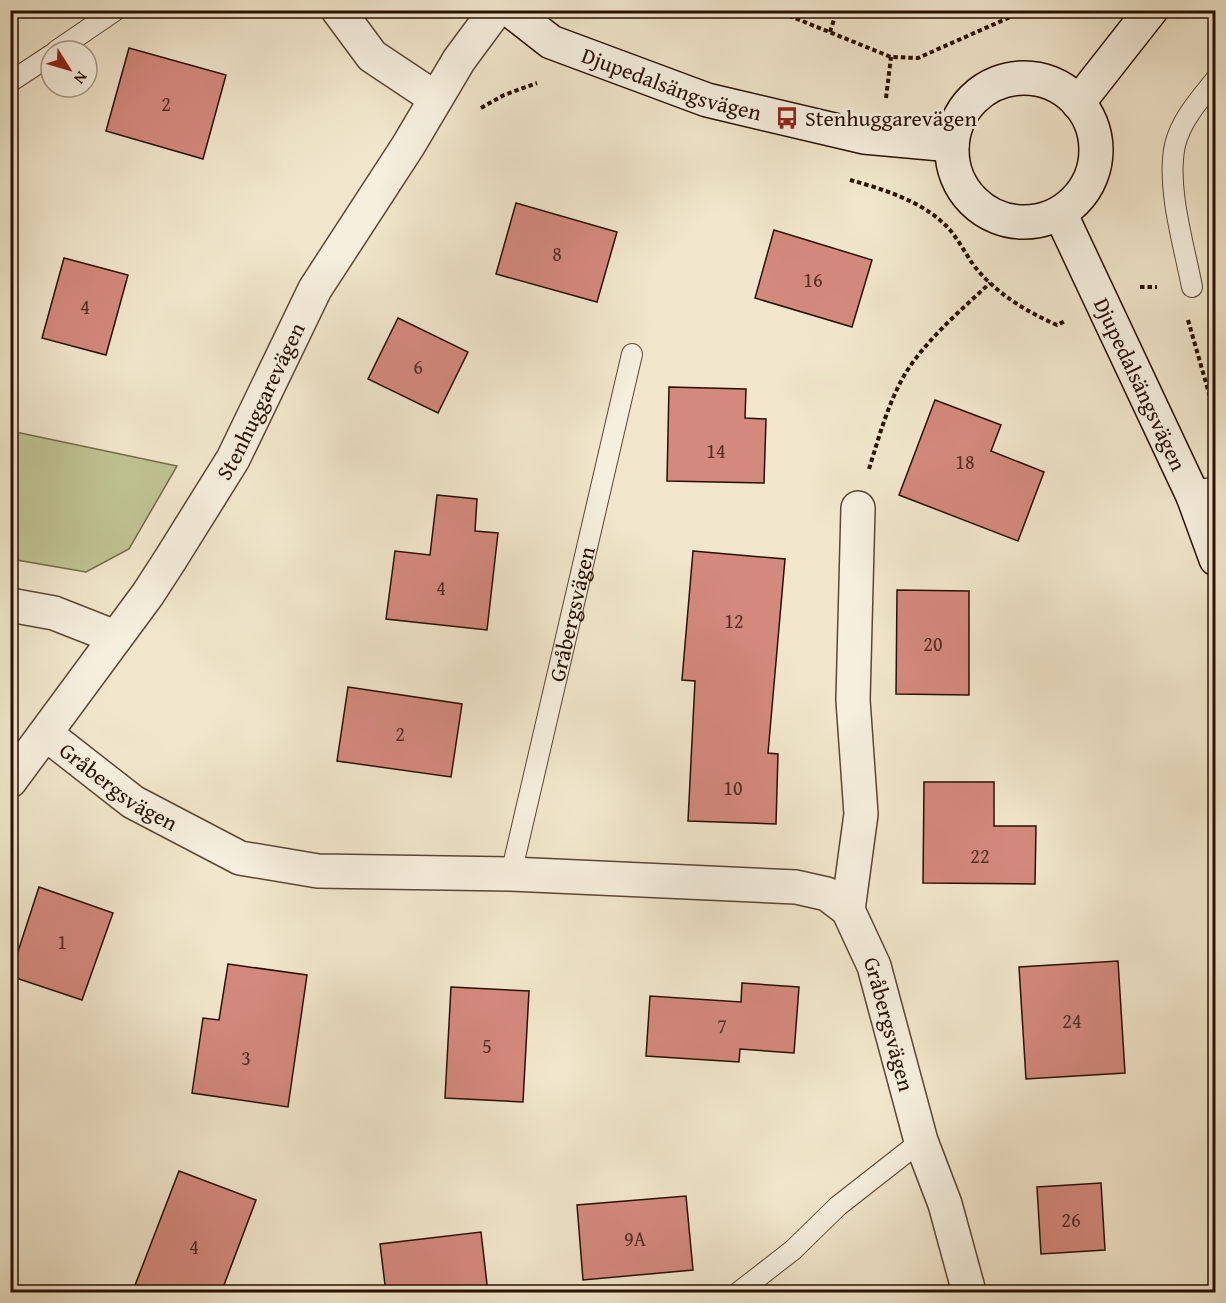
<svg xmlns="http://www.w3.org/2000/svg" width="1226" height="1303" font-family="'Gentium Book Plus',serif">
<style>
.green{fill:#c0c393;stroke:#746a4a;stroke-width:1.5}
.building{fill:#d4897e;stroke:#271002;stroke-width:1.5}
.lines{fill:none;stroke-linecap:round;stroke-linejoin:round}
.lane-casing{stroke:#5a4634;stroke-width:22}
.street-casing{stroke:#5a4634;stroke-width:36}
.secondary-casing{stroke:#271002;stroke-width:36}
.path{stroke:#271002;stroke-width:4;stroke-dasharray:4.5 3;stroke-linecap:butt}
.lane{stroke:#f6efde;stroke-width:20}
.street{stroke:#f6efde;stroke-width:33}
.secondary{stroke:#f6efde;stroke-width:33}
.labels{text-anchor:middle;dominant-baseline:central;stroke-width:6;stroke-linejoin:round;paint-order:stroke}
.number-label{font-size:20px;fill:#522e21}
.street-label{font-size:22px;fill:#271002;stroke:#f6efde}
.poi-label{font-size:22px;fill:#271002;stroke:#f6efde;text-anchor:start}
</style>
<rect width="100%" height="100%" fill="#f1e6cc"/>
<filter id="stains"><feTurbulence type="fractalNoise" baseFrequency=".00333" numOctaves="4"/><feColorMatrix values="0 0 0 0 .2 0 0 0 0 .09 0 0 0 0 .02 0 0 0 .5 -.17"/></filter>
<radialGradient id="worn" r=".72"><stop offset=".6" stop-color="#630" stop-opacity="0"/><stop offset="1" stop-color="#630" stop-opacity=".3"/></radialGradient>
<!-- green -->
<path class="green" d="M11,431L177,466L129,549L86,572L11,559Z"/>
<!-- building -->
<g class="building">
<path d="M129,48L226,75L203,159L106,131Z"/>
<path d="M516,203L617,232L597,302L496,274Z"/>
<path d="M774,230L872,260L852,327L755,298Z"/>
<path d="M64,258L128,275L106,355L42,338Z"/>
<path d="M398,318L468,352L438,413L368,379Z"/>
<path d="M669,387L746,389L745,418L766,419L764,483L667,481Z"/>
<path d="M935,400L1001,425L991,451L1044,472L1018,541L899,495Z"/>
<path d="M437,495L477,499L475,531L498,533L487,630L386,619L395,551L430,555Z"/>
<path d="M693,551L785,559L768,753L778,754L776,824L688,821L695,681L682,680Z"/>
<path d="M897,590L969,591V695L896,694Z"/>
<path d="M348,687L462,704L451,777L337,761Z"/>
<path d="M924,782H994V826H1036L1035,884L923,883Z"/>
<path d="M39,887L113,913L82,1000L10,976Z"/>
<path d="M1118,961L1125,1073L1026,1079L1019,967Z"/>
<path d="M228,964L307,975L288,1107L192,1093L203,1018L219,1020Z"/>
<path d="M742,983L799,987L794,1053L740,1049L739,1062L646,1056L650,996L741,1002Z"/>
<path d="M451,987L529,991L523,1102L445,1098Z"/>
<path d="M179,1171L256,1200L221,1293H132Z"/>
<path d="M1101,1183L1105,1250L1041,1254L1037,1187Z"/>
<path d="M686,1196L693,1270L583,1280L577,1205Z"/>
<path d="M481,1232L488,1293H386L380,1244Z"/>
</g>
<g class="lines">
<!-- lane casing -->
<g class="lane-casing">
<g id="lane">
<path d="M56,51L116,10"/>
<path d="M10,82L51,55"/>
<path d="M1192,287C1184,245 1166,187 1175,145C1181,120 1200,99 1216,79"/>
<path id="s1" d="M511,874L632,354"/>
<path d="M739,1292L793,1250L838,1206L921,1141"/>
</g>
</g>
<!-- street casing -->
<g class="street-casing">
<g id="street">
<path d="M338,10L372,56L435,98"/>
<path d="M1193,496L1216,495"/>
<path id="s2" d="M858,508L853,700L861,814L848,910L874,966L921,1141L945,1204L969,1292"/>
<path d="M10,605L54,613L115,637"/>
<path id="s3" d="M46,734L133,802L240,858L318,871L511,874L796,887L827,894L848,910"/>
<path id="s4" d="M10,781L148,594L170,560L233,459L315,289L408,146L459,60L496,10"/>
</g>
</g>
<!-- secondary casing -->
<g class="secondary-casing">
<g id="secondary">
<path id="s5" d="M510,10L551,42L707,100L864,137L952,145"/>
<circle cx="1024" cy="150" r="72"/>
<path d="M1078,103L1151,10"/>
<path id="s6" d="M1060,213L1193,496L1216,559"/>
</g>
</g>
<!-- path -->
<g class="path">
<path d="M775,10L891,57L918,58L1026,10"/>
<path d="M830,32L837,10"/>
<path d="M886,98L891,57"/>
<path d="M481,108L504,95L537,83"/>
<path d="M850,180C883,189 925,202 949,229C959,240 966,255 975,267C997,294 1027,312 1057,325L1065,321"/>
<path d="M1140,287H1157"/>
<path d="M1188,320L1216,418"/>
<path d="M869,469C879,437 888,403 905,374C926,340 961,310 990,283"/>
</g>
<!-- lane -->
<use href="#lane" class="lane"/>
<!-- street -->
<use href="#street" class="street"/>
<!-- secondary -->
<use href="#secondary" class="secondary"/>
</g>
<!-- icons -->
<defs>
<g id="bus-bare" transform="scale(1.8)"><path d="M-5-6H5V4H4V6H2V4H-2V6H-4V4H-5ZM-3.5-4V0h7V-4ZM-3.5 1.2v1.5H-2V1.2ZM2 1.2v1.5H3.5V1.2Z" fill="#8f2418" stroke="#f6efde" stroke-width="2.5" paint-order="stroke"/></g>
</defs>
<g fill-rule="evenodd">
<use href="#bus-bare" x="787" y="118"/>
</g>
<g class="labels">
<!-- number labels -->
<g class="number-label">
<text x="166" y="103">2</text>
<text x="557" y="253">8</text>
<text x="813" y="279">16</text>
<text x="85" y="306">4</text>
<text x="418" y="366">6</text>
<text x="716" y="450">14</text>
<text x="965" y="461">18</text>
<text x="441" y="587">4</text>
<text x="734" y="620">12</text>
<text x="933" y="643">20</text>
<text x="400" y="733">2</text>
<text x="733" y="787">10</text>
<text x="980" y="855">22</text>
<text x="62" y="941">1</text>
<text x="1072" y="1020">24</text>
<text x="722" y="1025">7</text>
<text x="487" y="1045">5</text>
<text x="246" y="1057">3</text>
<text x="1071" y="1219">26</text>
<text x="635" y="1238">9A</text>
<text x="194" y="1246">4</text>
</g>
<!-- street labels -->
<g class="street-label">
<text stroke="none"><textPath href="#s5" startOffset="180">Djupedalsängsvägen</textPath></text>
<text stroke="none"><textPath href="#s6" startOffset="189">Djupedalsängsvägen</textPath></text>
<text stroke="none"><textPath href="#s4" startOffset="456">Stenhuggarevägen</textPath></text>
<text stroke="none"><textPath href="#s1" startOffset="267">Gråbergsvägen</textPath></text>
<text stroke="none"><textPath href="#s3" startOffset="90">Gråbergsvägen</textPath></text>
<text stroke="none"><textPath href="#s2" startOffset="525">Gråbergsvägen</textPath></text>
</g>
<!-- poi labels -->
<g class="poi-label">
<text x="805" y="118">Stenhuggarevägen</text>
</g>
</g>
<!-- margin -->
<rect width="1226" height="1303" fill="none" stroke="#f1e6cc" stroke-width="36"/>
<rect x="12" y="12" width="1202" height="1279" fill="none" stroke="#271002" stroke-width="3"/>
<rect x="18" y="18" width="1190" height="1267" fill="none" stroke="#271002" stroke-width="1.5"/>
<!-- north arrow -->
<g transform="translate(69 69) rotate(127)"><circle r="28" fill="#f6efde" stroke="#a39686" stroke-width="1.5"/>
<path d="M0-4.5L10 22L0 15L-10 22Z" fill="#8f2418"/>
<text y="-9" font-size="16" font-weight="bold" text-anchor="middle" fill="#271002">N</text>
</g>
<rect width="100%" height="100%" filter="url(#stains)"/>
<rect width="100%" height="100%" fill="url(#worn)"/>
</svg>
